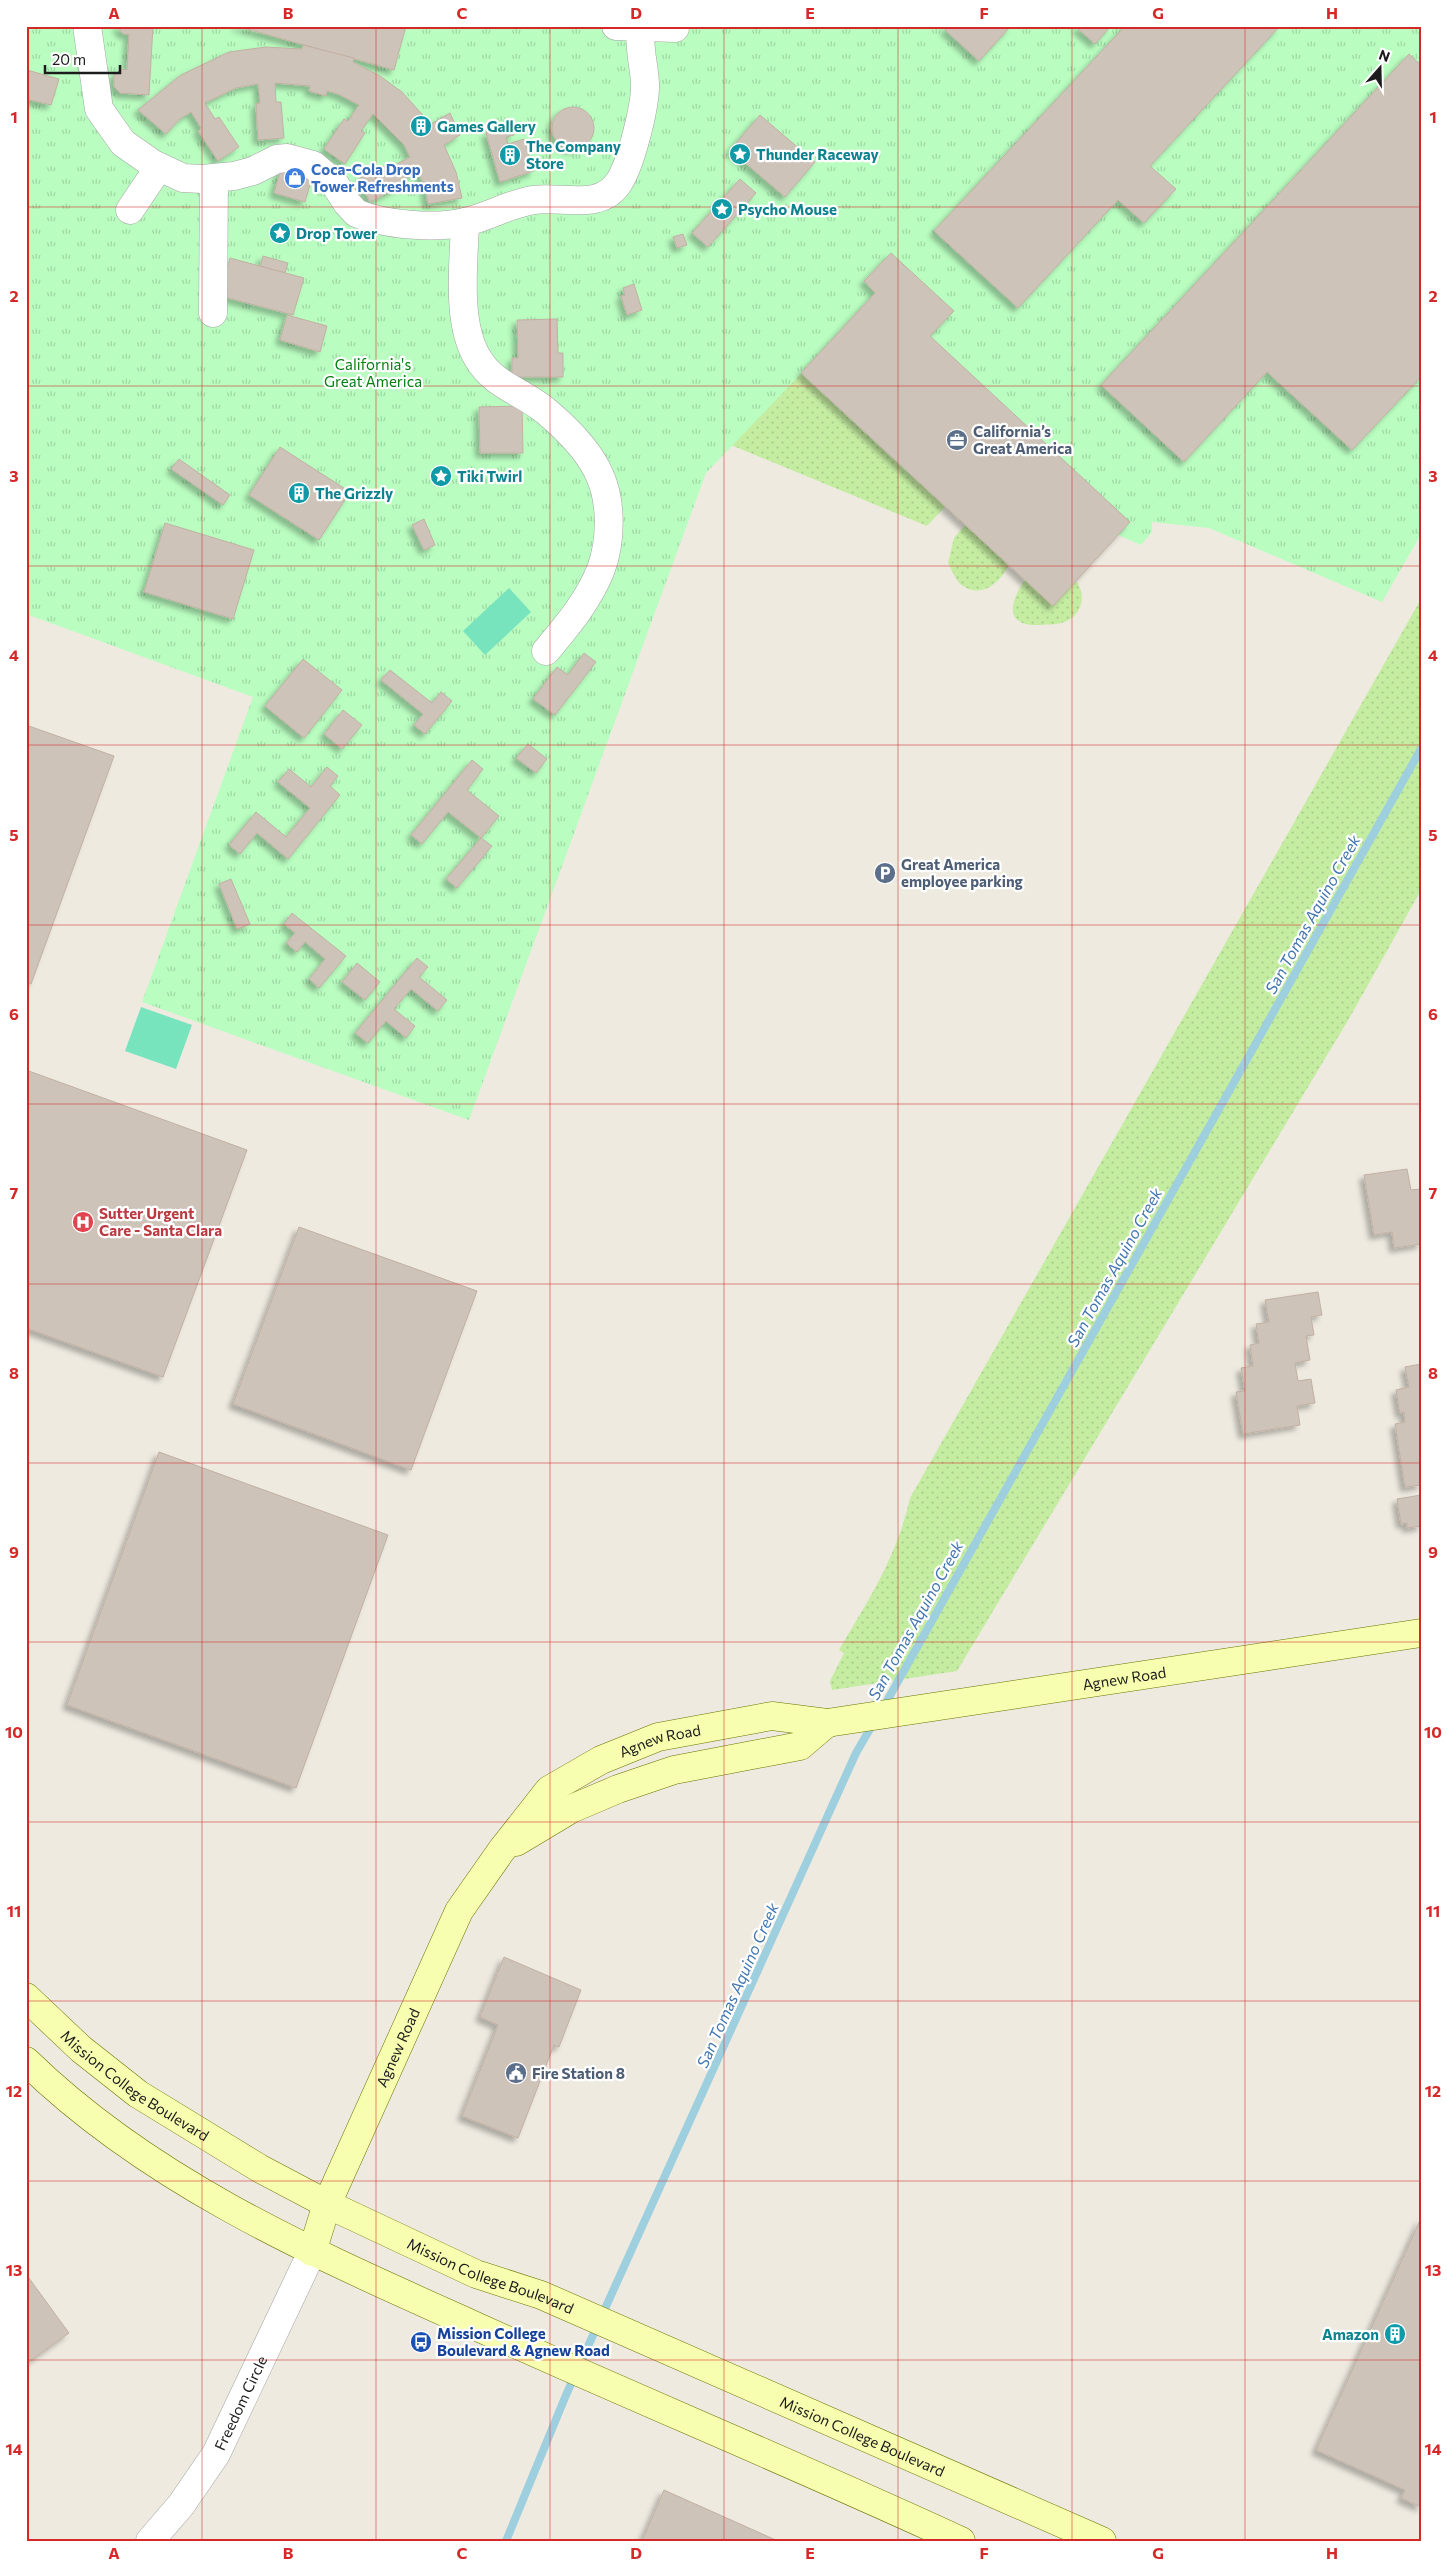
<svg xmlns="http://www.w3.org/2000/svg" width="1447" height="2567" font-family="Commissioner,sans-serif">
<style>
.grass{fill:url(#grass-dots)}
.park{fill:url(#park-tufts)}
.pitch{fill:#78e4bd}
.lines{fill:none;stroke-linecap:round;stroke-linejoin:round}
.stream{stroke:#9dcfdf;stroke-width:8}
.building{fill:#cec3b9;stroke:#c1b0a2;filter:url(#shadow)}
.street-casing{stroke:#a3a3a3;stroke-width:29}
.secondary-casing{stroke:#667500;stroke-width:29}
.street{stroke:#fff;stroke-width:28}
.secondary{stroke:#f8feaf;stroke-width:28}
.grid{fill:none;stroke:#d62828;stroke-width:1;stroke-opacity:0.55}
.labels{text-anchor:middle;dominant-baseline:central;stroke-width:4.5;stroke-linejoin:round;paint-order:stroke}
.culture-label{font-size:15px;font-weight:bold;fill:#0d838f;stroke:#fff;text-anchor:start}
.shop-label{font-size:15px;font-weight:bold;fill:#366cbe;stroke:#fff;text-anchor:start}
.park-label{font-size:15px;fill:#048011;stroke:#fff}
.service-label{font-size:15px;font-weight:bold;fill:#4e5e75;stroke:#fff;text-anchor:start}
.health-label{font-size:15px;font-weight:bold;fill:#be3a42;stroke:#fff;text-anchor:start}
.street-label{font-size:15px;fill:#1c1c1c;stroke:#fff}
.transit-label{font-size:15px;font-weight:bold;fill:#164399;stroke:#fff;text-anchor:start}
.water-label{font-size:16px;font-style:italic;fill:#4377b1;stroke:#fff}
.neatline{fill:none;stroke:#d62828;stroke-width:2}
.grid-label{font-size:16px;text-anchor:middle;font-weight:bold;fill:#d62828}
</style>
<defs>
<pattern id="grass-dots" width="8" height="8" patternUnits="userSpaceOnUse" patternTransform="scale(1.25)"><rect width="8" height="8" fill="#c5eda2"/><path d="M2 2h.1M6 6h.1" fill="none" stroke="#a9cb8b" stroke-width="1.8" stroke-linecap="round"/></pattern>
<pattern id="park-tufts" width="24" height="20" patternUnits="userSpaceOnUse" patternTransform="scale(1.25)"><rect width="24" height="20" fill="#b9fdc0"/><path d="M3 7l-1-3M5 7V3M7 7l1-3M15 17l-1-3M17 17v-4M19 17l1-3" fill="none" stroke="#9ed8a4"/></pattern>
<filter id="shadow"><feDropShadow dx="-4.5" dy="4.5" stdDeviation="2.5" flood-color="#0004"/></filter>
</defs>
<rect width="100%" height="100%" fill="#eeeae0"/>
<!-- grass -->
<g class="grass">
<path d="M801,373L945,507L927,526L731,445Z"/>
<path d="M965,525L1009,565C1001,581 983,599 963,586C956,582 952,570 948,563L954,538Z"/>
<path d="M1025,580L1053,606L1076,581C1088,596 1081,618 1061,623C1055,625 1047,624 1041,625C1005,627 1008,604 1025,580Z"/>
<path d="M1421,599V890L1350,1017L957,1671L832,1690L830,1681L844,1653L839,1650C870,1597 896,1559 910,1498Z"/>
</g>
<!-- park -->
<path class="park" d="M26,26H1421V534L1382,602L1209,528L1152,522V532L1141,545L1118,535L1053,606L801,374L706,473L469,1120L142,1002L253,697L26,614Z"/>
<!-- pitch -->
<g class="pitch">
<path d="M509,588L531,612L485,655L463,631Z"/>
<path d="M141,1007L192,1025L176,1069L125,1051Z"/>
</g>
<g class="lines">
<!-- stream -->
<g class="stream">
<path d="M883,1708L1421,749"/>
<path d="M506,2541L566,2395L856,1753L874,1722"/>
</g>
</g>
<!-- building -->
<g class="building">
<path d="M117,26H153L149,95L120,93L114,87V75L121,69L127,70L129,34H123Z"/>
<path d="M236,26H406L394,70Z"/>
<path d="M948,26H1011L979,61L945,30Z"/>
<path d="M1079,26H1111L1095,44L1077,28Z"/>
<path d="M1125,26H1280L1150,166L1176,189L1144,223L1118,200L1018,308L934,231Z"/>
<path d="M303,45L354,58L353,62L380,76L402,92L431,124L450,113L460,135L444,145L456,172L462,198L428,204L424,184L417,172L400,181L403,185L370,202L358,179L391,163L393,166L410,157L404,145L373,114L361,131L365,133L345,164L324,149L344,119L348,121L359,105L338,94L327,91L326,96L309,91L310,86L275,83L276,102H281L284,138L258,140L256,104L260,103L258,84L236,88L205,103L215,119L219,117L239,147L218,161L198,131L201,128L191,112L180,119L166,134L138,110L181,75L229,52L266,47L302,49Z"/>
<path d="M1409,54L1421,65V377L1352,450L1267,372L1184,462L1101,385Z"/>
<path d="M27,70L59,79L51,105L26,99Z"/>
<circle cx="573" cy="128" r="21"/>
<path d="M760,115L815,162L785,197L730,150Z"/>
<path d="M511,127L514,135L506,137L508,144L524,139L534,171L500,182L486,133Z"/>
<path d="M281,168L312,178L305,202L274,193Z"/>
<path d="M740,179L756,193L708,247L692,233Z"/>
<path d="M683,234L687,245L677,248L673,237Z"/>
<path d="M891,253L954,311L930,336L1130,522L1053,606L801,373L875,293L864,281Z"/>
<path d="M263,256L288,263L285,273L260,266Z"/>
<path d="M230,258L304,278L293,315L220,296Z"/>
<path d="M634,284L642,310L627,315L621,296L625,295L623,288Z"/>
<path d="M287,315L327,326L320,352L280,340Z"/>
<path d="M557,319L558,353H563V377H512V358H518L517,320Z"/>
<path d="M522,406L523,453H480L479,407Z"/>
<path d="M280,447L350,492L319,540L249,495Z"/>
<path d="M179,459L230,495L223,505L171,469Z"/>
<path d="M424,519L435,545L424,550L412,525Z"/>
<path d="M165,523L254,550L233,619L144,592Z"/>
<path d="M584,653L596,662L555,715L533,699L557,667L568,675Z"/>
<path d="M303,659L342,690L304,738L265,706Z"/>
<path d="M390,670L432,703L441,692L452,701L425,734L414,725L423,714L381,680Z"/>
<path d="M343,710L362,725L342,749L324,734Z"/>
<path d="M26,725L114,756L31,984L26,982Z"/>
<path d="M528,744L547,759L536,773L516,758Z"/>
<path d="M472,760L483,769L467,790L499,816L481,838L448,812L422,844L411,835Z"/>
<path d="M327,767L338,776L330,786L340,795L288,859L257,833L240,854L229,845L256,812L286,837L310,808L278,782L289,769L311,787Z"/>
<path d="M481,838L492,846L457,888L446,879Z"/>
<path d="M231,879L250,924L237,929L219,884Z"/>
<path d="M292,913L346,956L319,988L309,979L325,959L305,942L297,952L286,943L295,933L284,924Z"/>
<path d="M417,958L428,967L419,977L447,1000L438,1011L411,989L394,1009L415,1026L406,1038L386,1021L368,1043L355,1033Z"/>
<path d="M357,963L380,982L365,1000L342,982Z"/>
<path d="M26,1070L247,1150L163,1377L26,1328Z"/>
<path d="M1407,1169L1411,1190L1421,1189V1244L1394,1248L1392,1232L1374,1235L1364,1175Z"/>
<path d="M299,1227L477,1291L411,1470L233,1404Z"/>
<path d="M1318,1292L1322,1315L1311,1317L1314,1335L1306,1336L1310,1360L1295,1363L1298,1381L1311,1379L1315,1403L1297,1406L1300,1425L1243,1434L1236,1392L1245,1391L1241,1368L1253,1366L1250,1345L1259,1343L1256,1324L1269,1322L1265,1300Z"/>
<path d="M1421,1364V1485L1405,1487L1395,1424L1405,1422L1404,1412L1400,1413L1396,1390L1409,1387L1405,1367Z"/>
<path d="M159,1452L388,1535L296,1788L67,1705Z"/>
<path d="M1421,1495V1526L1407,1528V1523L1401,1524L1397,1499Z"/>
<path d="M504,1957L581,1990L559,2047L554,2045L518,2138L462,2116L498,2025L480,2017Z"/>
<path d="M1421,2218V2507L1401,2498L1405,2490L1316,2450Z"/>
<path d="M26,2274L69,2333L26,2364Z"/>
<path d="M664,2490L778,2541H642Z"/>
</g>
<g class="lines">
<!-- street casing -->
<g class="street-casing">
<g id="street">
<path d="M87,26L99,109L123,143L153,164L183,178L202,179L234,176L253,171L277,159L287,158L313,165L334,183L347,203L356,213C384,225 436,229 465,222C489,217 510,203 534,200C563,196 601,211 619,182C631,164 646,104 645,83C644,64 638,46 641,26"/>
<path d="M616,26L675,28"/>
<path d="M130,210L159,167"/>
<path d="M465,222C464,262 456,321 477,357C494,387 523,391 547,412C567,429 590,452 600,476C612,503 611,542 601,569C589,600 567,626 546,651"/>
<path d="M213,313L214,179"/>
<path id="s1" d="M150,2541L181,2505L216,2454L312,2252"/>
</g>
</g>
<!-- secondary casing -->
<g class="secondary-casing">
<g id="secondary">
<path d="M516,1842L571,1809L618,1789L674,1770L800,1746L827,1723"/>
<path id="s2" d="M26,1997L81,2049L138,2094L259,2168L327,2204L476,2274L541,2295L1102,2541"/>
<path d="M26,2061C151,2183 315,2254 471,2324C634,2398 799,2466 961,2541"/>
<path id="s3" d="M312,2252L327,2204L459,1911L501,1851L549,1790L601,1760L658,1737L772,1716L827,1723L1421,1633"/>
</g>
</g>
<!-- street -->
<use href="#street" class="street"/>
<!-- secondary -->
<use href="#secondary" class="secondary"/>
</g>
<!-- grid -->
<path class="grid" d="M202,26V2541M376,26V2541M550,26V2541M724,26V2541M898,26V2541M1072,26V2541M1245,26V2541M26,207H1421M26,386H1421M26,566H1421M26,745H1421M26,925H1421M26,1104H1421M26,1284H1421M26,1463H1421M26,1642H1421M26,1822H1421M26,2001H1421M26,2181H1421M26,2360H1421"/>
<!-- icons -->
<defs>
<g id="building-disc" transform="scale(1.125)"><circle r="9.5" fill="#0f9aa8" stroke="#fff"/><path d="M-4-6H4V6H1V3H-1V6H-4ZM-2.5-4.3h1.7v1.8h-1.7ZM.8-4.3h1.7v1.8H.8ZM-2.5-1h1.7V.8h-1.7ZM.8-1h1.7V.8H.8Z" fill="#fff"/></g>
<g id="sight-disc" transform="scale(1.125)"><circle r="9.5" fill="#0f9aa8" stroke="#fff"/><path d="M0-6L1.8-2.2L6-1.7L2.9 1.2L3.7 5.4L0 3.3L-3.7 5.4L-2.9 1.2L-6-1.7L-1.8-2.2Z" fill="#fff"/></g>
<g id="shop-disc" transform="scale(1.125)"><circle r="9.5" fill="#3f7fe0" stroke="#fff"/><path d="M-5-2.5h2.3a2.7 3.5 0 0 1 5.4 0H5L5.5 6h-11ZM-1.5-2.5h3a1.5 2.3 0 0 0-3 0Z" fill="#fff"/></g>
<g id="office-disc" transform="scale(1.125)"><circle r="9.5" fill="#5c6f8a" stroke="#fff"/><path d="M-6-3h4V-5.5h4V-3h4V5H-6ZM-1-4.5V-3h2v-1.5ZM-6 0V1H6V0Z" fill="#fff"/></g>
<g id="parking-disc" transform="scale(1.125)"><circle r="9.5" fill="#5c6f8a" stroke="#fff"/><path d="M-3.5-5.5H1a3.5 3.5 0 0 1 0 7H-1V5.5H-3.5ZM-1-3.4V-.6H.8a1.4 1.4 0 0 0 0-2.8Z" fill="#fff"/></g>
<g id="hospital-disc" transform="scale(1.125)"><circle r="9.5" fill="#e0444e" stroke="#fff"/><path d="M-5-5h3v3.5h4V-5h3V5h-3V1.5h-4V5h-3Z" fill="#fff"/></g>
<g id="civic-disc" transform="scale(1.125)"><circle r="9.5" fill="#5c6f8a" stroke="#fff"/><path d="M-.6-6.5H3V-4.5H.6V-3L4-1V1h2V6H-6V1h2V-1L-.6-3ZM-1.2 2.5V6h2.4V2.5Z" fill="#fff"/></g>
<g id="bus-disc" transform="scale(1.125)"><circle r="9.5" fill="#1a4fb4" stroke="#fff"/><path d="M-5-6H5V4H4V6H2V4H-2V6H-4V4H-5ZM-3.5-4V0h7V-4ZM-3.5 1.2v1.5H-2V1.2ZM2 1.2v1.5H3.5V1.2Z" fill="#fff"/></g>
</defs>
<g fill-rule="evenodd">
<use href="#building-disc" x="421" y="126"/>
<use href="#sight-disc" x="740" y="154"/>
<use href="#building-disc" x="510" y="155"/>
<use href="#shop-disc" x="295" y="178"/>
<use href="#sight-disc" x="722" y="209"/>
<use href="#sight-disc" x="280" y="233"/>
<use href="#office-disc" x="957" y="440"/>
<use href="#sight-disc" x="441" y="476"/>
<use href="#building-disc" x="299" y="493"/>
<use href="#parking-disc" x="885" y="873"/>
<use href="#hospital-disc" x="83" y="1222"/>
<use href="#civic-disc" x="516" y="2073"/>
<use href="#building-disc" x="1395" y="2334"/>
<use href="#bus-disc" x="421" y="2342"/>
</g>
<g class="labels">
<!-- culture labels -->
<g class="culture-label">
<text x="437" y="126">Games Gallery</text>
<text x="526" y="146">The Company<tspan x="526" dy="17">Store</tspan></text>
<text x="756" y="154">Thunder Raceway</text>
<text x="738" y="209">Psycho Mouse</text>
<text x="296" y="233">Drop Tower</text>
<text x="457" y="476">Tiki Twirl</text>
<text x="315" y="493">The Grizzly</text>
<text x="1379" y="2334" text-anchor="end">Amazon</text>
</g>
<!-- shop labels -->
<g class="shop-label">
<text x="311" y="169">Coca-Cola Drop<tspan x="311" dy="17">Tower Refreshments</tspan></text>
</g>
<!-- park labels -->
<g class="park-label">
<text x="373" y="364">California's<tspan x="373" dy="17">Great America</tspan></text>
</g>
<!-- service labels -->
<g class="service-label">
<text x="973" y="431">California’s<tspan x="973" dy="17">Great America</tspan></text>
<text x="901" y="864">Great America<tspan x="901" dy="17">employee parking</tspan></text>
<text x="532" y="2073">Fire Station 8</text>
</g>
<!-- health labels -->
<g class="health-label">
<text x="99" y="1213">Sutter Urgent<tspan x="99" dy="17">Care - Santa Clara</tspan></text>
</g>
<!-- street labels -->
<g class="street-label">
<text stroke="none"><textPath href="#s3" startOffset="1116">Agnew Road</textPath></text>
<text stroke="none"><textPath href="#s3" startOffset="645">Agnew Road</textPath></text>
<text stroke="none"><textPath href="#s3" startOffset="222">Agnew Road</textPath></text>
<text stroke="none"><textPath href="#s2" startOffset="141">Mission College Boulevard</textPath></text>
<text stroke="none"><textPath href="#s2" startOffset="546">Mission College Boulevard</textPath></text>
<text stroke="none"><textPath href="#s1" startOffset="166">Freedom Circle</textPath></text>
<text stroke="none"><textPath href="#s2" startOffset="951">Mission College Boulevard</textPath></text>
</g>
<!-- transit labels -->
<g class="transit-label">
<text x="437" y="2333">Mission College<tspan x="437" dy="17">Boulevard &amp; Agnew Road</tspan></text>
</g>
<!-- water labels -->
<g class="water-label">
<text transform="translate(1312 914) rotate(-61)">San Tomas Aquino Creek</text>
<text transform="translate(1114 1267) rotate(-61)">San Tomas Aquino Creek</text>
<text transform="translate(915 1620) rotate(-61)">San Tomas Aquino Creek</text>
<text transform="translate(737 1985) rotate(-66)">San Tomas Aquino Creek</text>
</g>
</g>
<!-- border -->
<rect width="1447" height="2567" fill="none" stroke="#ffffff" stroke-width="55"/>
<!-- north arrow -->
<g transform="translate(1380 68) rotate(20)" stroke="#ffffff" stroke-width="4" paint-order="stroke">
<path d="M0-4L9 19L0 12L-9 19Z" fill="#1c1c1c"/>
<text y="-8" font-size="14" font-weight="bold" text-anchor="middle" fill="#1c1c1c">N</text>
</g>
<!-- scale -->
<path d="M45 65v8h75v-8" fill="none" stroke="#1c1c1c" stroke-width="2.5"/>
<text x="52" y="65" font-size="15" fill="#1c1c1c" stroke="#ffffff" stroke-width="4" paint-order="stroke">20 m</text>
<rect x="28" y="28" width="1392" height="2512" class="neatline"/>
<g class="grid-label">
<text x="114" y="19">A</text>
<text x="288" y="19">B</text>
<text x="462" y="19">C</text>
<text x="636" y="19">D</text>
<text x="810" y="19">E</text>
<text x="984" y="19">F</text>
<text x="1158" y="19">G</text>
<text x="1332" y="19">H</text>
<text x="14" y="123">1</text>
<text x="1433" y="123">1</text>
<text x="14" y="302">2</text>
<text x="1433" y="302">2</text>
<text x="14" y="482">3</text>
<text x="1433" y="482">3</text>
<text x="14" y="661">4</text>
<text x="1433" y="661">4</text>
<text x="14" y="841">5</text>
<text x="1433" y="841">5</text>
<text x="14" y="1020">6</text>
<text x="1433" y="1020">6</text>
<text x="14" y="1199">7</text>
<text x="1433" y="1199">7</text>
<text x="14" y="1379">8</text>
<text x="1433" y="1379">8</text>
<text x="14" y="1558">9</text>
<text x="1433" y="1558">9</text>
<text x="14" y="1738">10</text>
<text x="1433" y="1738">10</text>
<text x="14" y="1917">11</text>
<text x="1433" y="1917">11</text>
<text x="14" y="2097">12</text>
<text x="1433" y="2097">12</text>
<text x="14" y="2276">13</text>
<text x="1433" y="2276">13</text>
<text x="14" y="2455">14</text>
<text x="1433" y="2455">14</text>
<text x="114" y="2559">A</text>
<text x="288" y="2559">B</text>
<text x="462" y="2559">C</text>
<text x="636" y="2559">D</text>
<text x="810" y="2559">E</text>
<text x="984" y="2559">F</text>
<text x="1158" y="2559">G</text>
<text x="1332" y="2559">H</text>
</g>
</svg>
